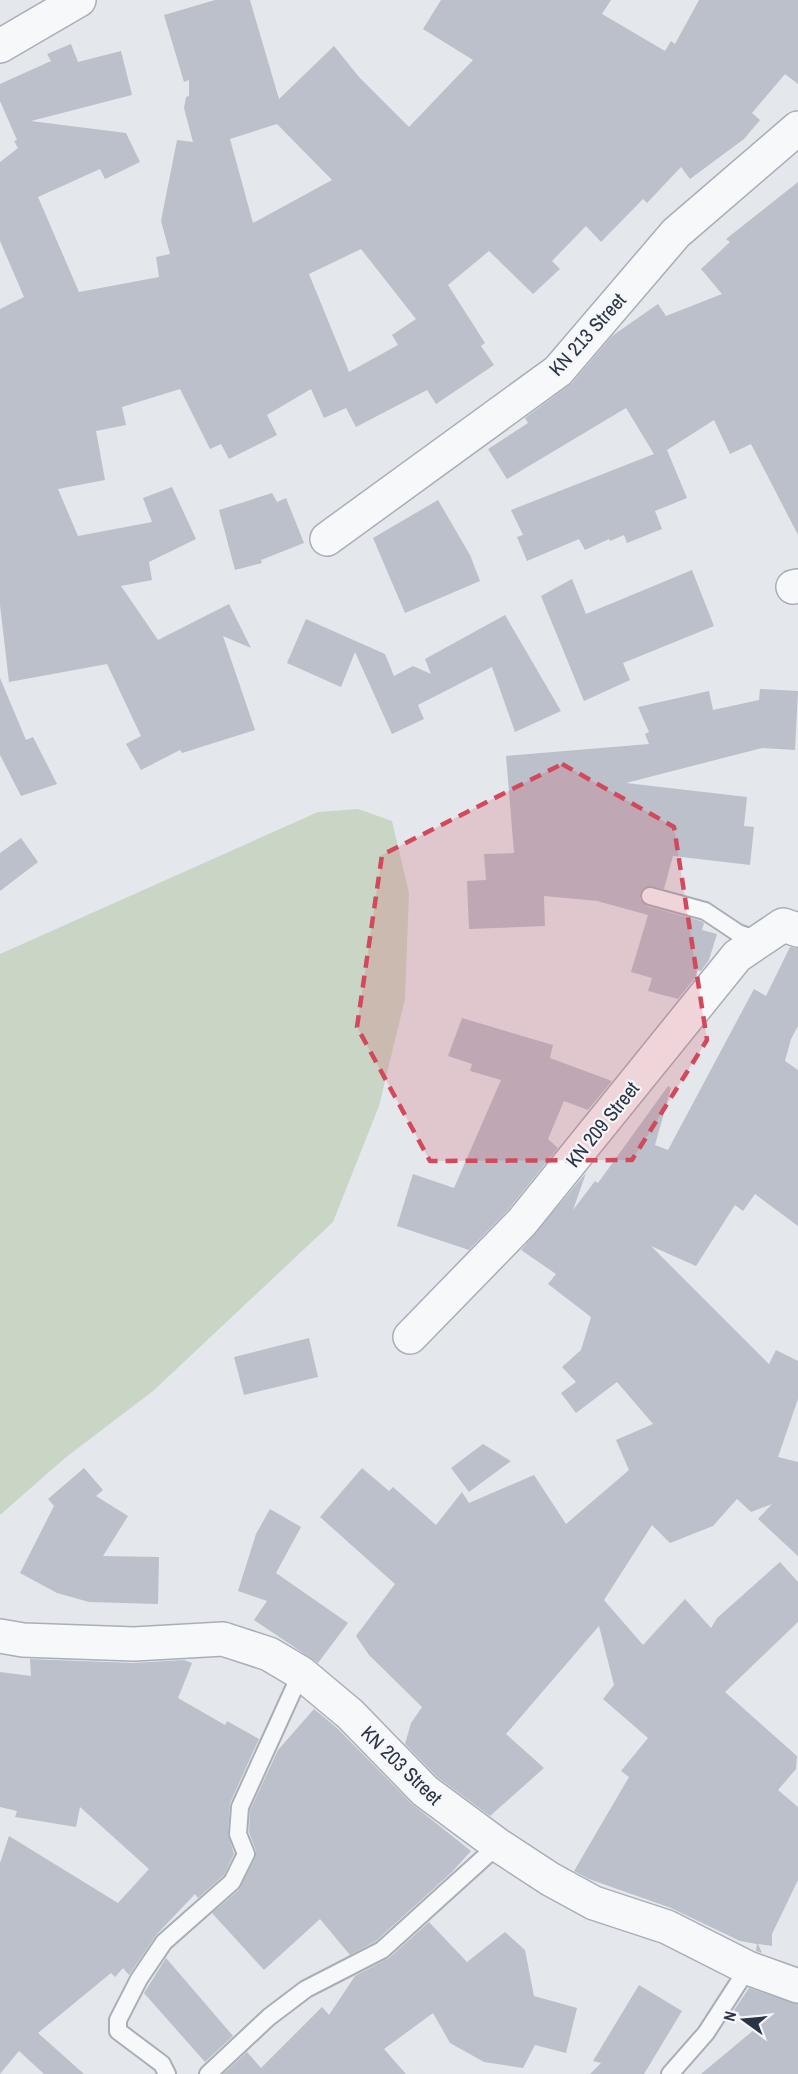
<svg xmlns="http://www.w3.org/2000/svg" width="798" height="2074" font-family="'Archivo Narrow',sans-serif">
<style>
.green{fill:#c9d6c5}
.building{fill:#bbc0ca;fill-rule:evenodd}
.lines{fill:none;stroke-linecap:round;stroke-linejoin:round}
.service-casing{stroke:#a9aeb7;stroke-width:20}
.minor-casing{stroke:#a9aeb7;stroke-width:36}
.service{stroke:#f7f8fa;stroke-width:16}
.minor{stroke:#f7f8fa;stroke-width:33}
.marked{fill:#d1495b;fill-opacity:0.2;stroke:#d1495b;stroke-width:4.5;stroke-dasharray:12 8;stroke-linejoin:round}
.labels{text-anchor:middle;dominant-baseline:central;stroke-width:4.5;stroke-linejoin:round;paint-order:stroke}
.street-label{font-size:20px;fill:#2b3445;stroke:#f4f6f9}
</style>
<rect width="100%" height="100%" fill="#e4e7ec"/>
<!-- green -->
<path class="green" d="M358,809L392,821L409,893L405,999L379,1106L333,1222L153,1391L65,1458L0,1515V954L318,812Z"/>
<!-- building -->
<g class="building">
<path d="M215,0H250L279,99L334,46L359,77L409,127L473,60L423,29L441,0H611L602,14L665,51L671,41L675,44L699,0H798V84L785,74L752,113L760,120L744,139L690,179L681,167L647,203L643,199L601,242L586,226L552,261L560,269L533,294L489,251L448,285L485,343L481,346L494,365L436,404L427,390L356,427L346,408L324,418L311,389L267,415L277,435L229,459L221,444L210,449L180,389L122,407L126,425L96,431L105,480L58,489L78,536L152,522L143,498L172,487L196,539L149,562L152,580L121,586L158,640L229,604L251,648L223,636L255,730L182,753L180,750L141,770L126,744L141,736L107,664L9,682L0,605V309L24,297L0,241V162L18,148L14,141L17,140L0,101V84L51,61L47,54L71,44L78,62L121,51L132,95L31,121L126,133L140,162L105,179L100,169L38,197L79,292L159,277L156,257L170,254L161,221L177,140L193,142L184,108L186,97L189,96V80L184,82L164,15ZM277,124L332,180L253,223L230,139ZM361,249L416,319L392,335L398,345L349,372L309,274Z"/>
<path d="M798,182V535L751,444L730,454L714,420L667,450L687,498L655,511L662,529L627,543L624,535L610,541L609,539L585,550L579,539L527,561L517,537L523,535L511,510L654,454L626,408L507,479L488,449L528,423L525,418L572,383L612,336L658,304L666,316L722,294L701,269L730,242L726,239Z"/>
<path d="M272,493L277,502L286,498L304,543L261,560L262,563L235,570L219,510Z"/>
<path d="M438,500L470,555L480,581L405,613L373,538Z"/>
<path d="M692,570L714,626L623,663L630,680L584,701L541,596L572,579L586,614Z"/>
<path d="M505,615L561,711L515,732L492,667L418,705L424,719L392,734L355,652L341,687L287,663L306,619L385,654L394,676L413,666L431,674L425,659Z"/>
<path d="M0,678L26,740L33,737L57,784L21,796L0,755Z"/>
<path d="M760,689L798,691L795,750L762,748L626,783L747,797L744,826L754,827L750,865L673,856L664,889L648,886L640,893V899L647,906L701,921L704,923L702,930L717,934L709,960L701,971L698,970L695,978L678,999L648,991L652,978L631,972L648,915L597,901L544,896L545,926L469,929L467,881L486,880L484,854L514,853L506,756L649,744L645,734L649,732L638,707L709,691L713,710L759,700Z"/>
<path d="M21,838L38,862L0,891V853Z"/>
<path d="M790,947L798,948V1026L791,1039L785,1061L798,1070V1226L755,1194L743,1211L735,1205L696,1266L651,1246L769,1364L776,1350L798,1361V1399L778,1457L798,1462V1556L758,1519L772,1504L751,1512L737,1499L713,1526L670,1543L652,1525L604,1600L643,1645L685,1599L711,1628L717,1618L780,1562L798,1582V1622L725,1692L797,1756L796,1769L778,1790L798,1807V1880L772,1934V1946L758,1944L762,1953L756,1951L757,1944L740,1941L671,1908L589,1879L574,1871L629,1777L621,1771L648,1738L603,1699L614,1685L599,1626L506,1734L544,1768L490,1816L437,1777L405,1744L411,1723L422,1707L369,1655L356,1636L395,1584L320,1517L362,1468L389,1491L393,1487L436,1525L462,1492L469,1503L534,1475L566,1524L629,1470L616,1440L653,1424L617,1382L576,1413L561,1393L576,1382L562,1367L581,1350L591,1317L548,1284L556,1274L521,1250L586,1173L573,1210L595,1181L598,1183L668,1086L671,1088L655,1145L668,1150L754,989L766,996Z"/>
<path d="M462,1018L553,1045L550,1058L612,1081L588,1110L564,1101L548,1139L558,1148L508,1210L469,1250L397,1226L413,1174L454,1188L501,1080L470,1071L472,1064L448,1056Z"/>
<path d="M309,1338L318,1377L244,1395L234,1357Z"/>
<path d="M483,1444L511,1461L469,1492L451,1468Z"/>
<path d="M84,1468L103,1490L96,1496L128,1516L103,1556L159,1557L158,1604L89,1602L57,1593L20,1573L54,1506L48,1499Z"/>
<path d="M270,1509L301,1527L276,1573L348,1623L318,1663L254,1620L267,1601L238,1591L256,1534Z"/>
<path d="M30,1659L133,1663L184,1660L192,1663L178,1698L225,1725L227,1721L259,1739L230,1803L228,1834L234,1854L224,1875L198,1898L195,1894L157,1934L129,1975L123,1968L115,1977L111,1973L38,2033L84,2074H44L19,2051L0,2074V1863L9,1836L118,1903L149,1869L80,1807L76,1827L15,1817L17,1811L0,1807V1672L31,1676Z"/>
<path d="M314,1709L337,1728L412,1804L471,1851L452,1872L376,1941L350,1955L320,1919L264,1970L212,1913L239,1890L255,1859L256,1851L249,1832L250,1810L278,1750Z"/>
<path d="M429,1922L467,1962L505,1932L525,1950L534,1996L577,2008L566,2053L535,2045L523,2068L484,2062L450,2043L433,2013L384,2049L406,2074H223L247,2052L261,2068L322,2007L329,2015L355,1976L389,1958Z"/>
<path d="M166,1958L233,2036L205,2062L144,1993Z"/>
<path d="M639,1985L682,2011L644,2074H590L601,2063L593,2061Z"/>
<path d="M749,1988L798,2004V2074H701L755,2029L734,2010Z"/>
</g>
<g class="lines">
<!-- service casing -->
<g class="service-casing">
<g id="service">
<path d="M650,896L705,911L738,933L757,940"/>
<path d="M167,2074L162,2064L118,2031V2020L139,1979L164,1942L232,1882L246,1854L238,1834L240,1807L301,1673"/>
<path d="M208,2074L269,2017L306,1989L382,1950L498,1845"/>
<path d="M670,2074L706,2033L748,1968"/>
</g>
</g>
<!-- minor casing -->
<g class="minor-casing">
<g id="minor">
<path d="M0,46L79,0"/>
<path d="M327,539L558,371L676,233L798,128"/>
<path d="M793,587L798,586"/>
<path d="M410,1337L522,1222L737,956L783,925L798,930"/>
<path d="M0,1636L23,1640L134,1644L223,1639L269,1654L301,1673L350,1714L425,1791L498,1845L550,1879L594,1903L667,1927L748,1968L798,1986"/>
</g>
</g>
<!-- service -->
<use href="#service" class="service"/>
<!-- minor -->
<use href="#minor" class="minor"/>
</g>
<!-- marked area -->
<path class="marked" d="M562,764L674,827L707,1040L632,1160L430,1161L357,1027L382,855Z"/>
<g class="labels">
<!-- street labels -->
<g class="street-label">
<text transform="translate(587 334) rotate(-48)">KN 213 Street</text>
<text transform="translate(602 1124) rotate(-51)">KN 209 Street</text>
<text transform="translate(402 1765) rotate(44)">KN 203 Street</text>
</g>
</g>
<!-- north arrow -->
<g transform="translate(744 2020) rotate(285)" stroke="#f4f6f9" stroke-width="4.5" paint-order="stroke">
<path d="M0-4.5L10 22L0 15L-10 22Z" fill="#2b3445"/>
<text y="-9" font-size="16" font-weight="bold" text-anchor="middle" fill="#2b3445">N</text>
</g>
</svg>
